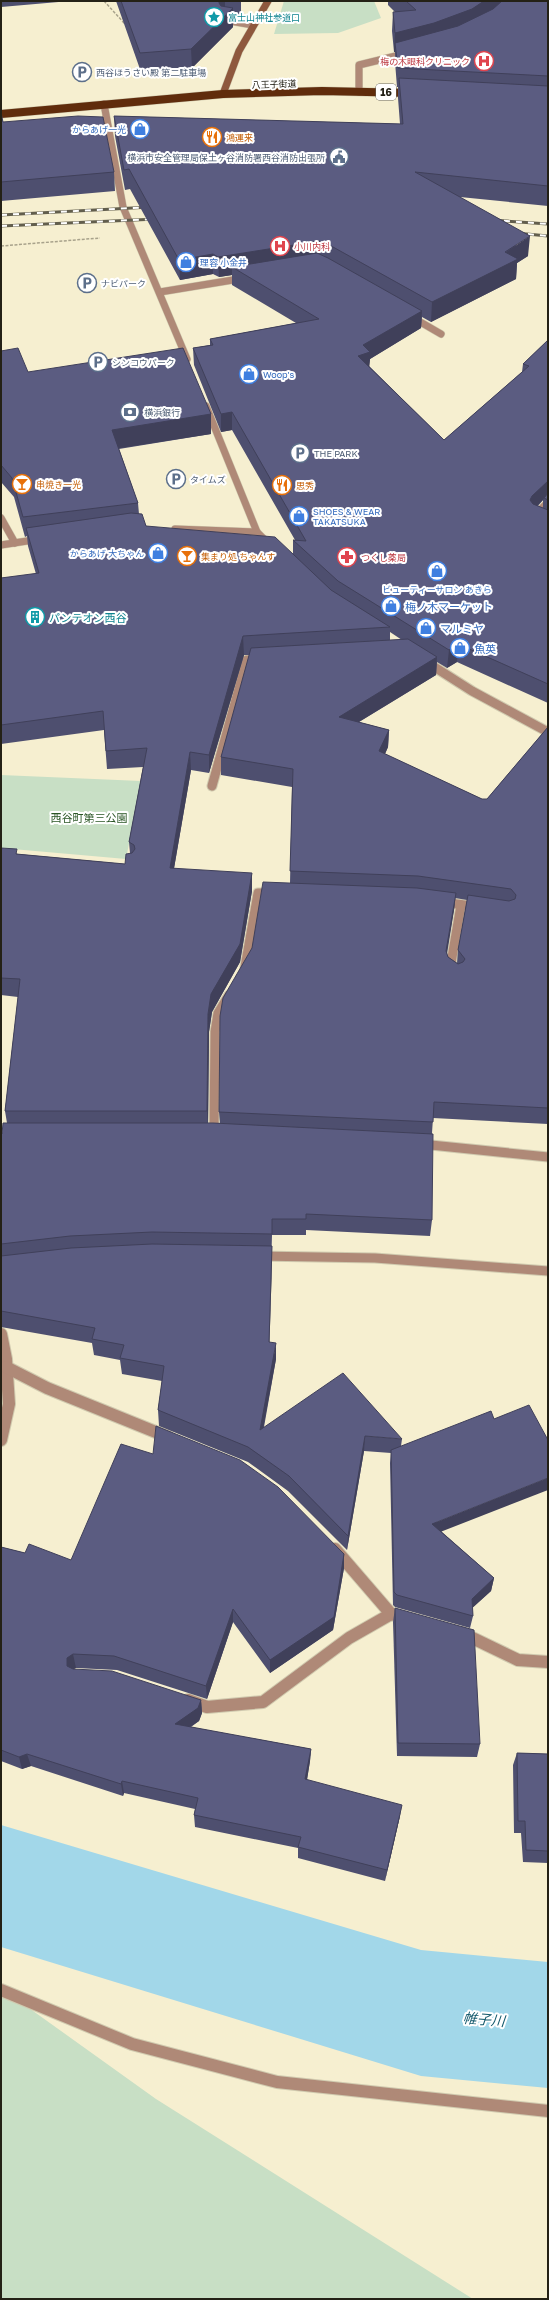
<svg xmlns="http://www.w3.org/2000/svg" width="549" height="2300" font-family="'Golos Text','Noto Sans JP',sans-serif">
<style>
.green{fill:#c8dfc5}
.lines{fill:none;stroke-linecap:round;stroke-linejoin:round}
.river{fill:#a2d7e9;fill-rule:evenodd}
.service-far2-casing{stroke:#d0caaf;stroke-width:8}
.service-far1-casing{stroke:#d0caaf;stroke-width:11}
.service-casing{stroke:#d0caaf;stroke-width:14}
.pedestrian-casing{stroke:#d0caaf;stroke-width:8}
.minor-far2-casing{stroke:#d0caaf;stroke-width:8}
.minor-far1-casing{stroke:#d0caaf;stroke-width:11}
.minor-casing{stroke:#d0caaf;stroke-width:14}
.secondary-casing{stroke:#d0caaf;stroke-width:8}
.trunk-casing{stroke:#d0caaf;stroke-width:9}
.path{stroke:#a8a28b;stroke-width:1.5;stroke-dasharray:3 1.5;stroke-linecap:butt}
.service-far2{stroke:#af8977;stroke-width:7}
.service-far1{stroke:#af8977;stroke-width:9}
.service{stroke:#af8977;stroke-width:12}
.pedestrian{stroke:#af8977;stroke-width:7}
.minor-far2{stroke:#af8977;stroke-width:7}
.minor-far1{stroke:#af8977;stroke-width:9}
.minor{stroke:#af8977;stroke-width:12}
.secondary{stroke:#8e583d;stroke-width:7}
.trunk{stroke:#602c0c;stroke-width:8}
.rail-casing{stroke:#625e4d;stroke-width:3}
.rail{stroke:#fff;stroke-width:2;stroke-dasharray:6;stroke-linecap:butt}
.wall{fill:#4e4f6f;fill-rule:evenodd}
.shaded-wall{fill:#40405a}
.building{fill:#5b5c81;stroke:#40405a}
.labels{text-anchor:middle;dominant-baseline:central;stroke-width:4;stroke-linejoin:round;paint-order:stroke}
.far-culture-label{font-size:9px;fill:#0d838f;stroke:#fff;text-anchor:start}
.far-health-label{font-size:9px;fill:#be3a42;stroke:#fff;text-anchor:start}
.far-service-label{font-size:9px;fill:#4e5e75;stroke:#fff;text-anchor:start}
.far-street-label{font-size:9px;fill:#242116;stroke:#fff}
.far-shop-label{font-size:9px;fill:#366cbe;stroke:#fff;text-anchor:start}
.far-food-label{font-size:9px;fill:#c56008;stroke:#fff;text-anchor:start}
.shield{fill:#fff;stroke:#66645c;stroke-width:1}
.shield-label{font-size:10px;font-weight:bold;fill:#242116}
.shop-label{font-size:11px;fill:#366cbe;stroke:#fff;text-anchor:start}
.culture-label{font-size:11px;fill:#0d838f;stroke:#fff;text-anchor:start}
.park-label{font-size:11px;fill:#2a5525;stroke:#fff}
.near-water-label{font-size:14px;font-style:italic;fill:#12586b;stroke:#fff}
</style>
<rect width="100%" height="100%" fill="#f6efd0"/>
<!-- green -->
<g class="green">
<path d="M284,1H374L381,18L338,33L274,34Z"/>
<path d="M1,775L141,781L126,859L1,848Z"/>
<path d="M1,1988L156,2099L473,2299H1Z"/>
</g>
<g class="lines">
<!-- river -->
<path class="river" d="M1,1825L421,1950L548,1962V2088L421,2076L1,1947Z"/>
<!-- service-far2 casing -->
<g class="service-far2-casing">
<path id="service-far2" d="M548,502L533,517L548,524"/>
</g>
<!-- service-far1 casing -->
<g class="service-far1-casing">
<g id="service-far1">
<path d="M212,786L247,660L262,659"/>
<path d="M442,902L479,907"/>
<path d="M245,967L258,893H274"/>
<path d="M453,971L450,969L461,905"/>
<path d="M214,1134L215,1032L218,1013L229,995"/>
<path d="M258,1256L375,1258L548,1271"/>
</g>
</g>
<!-- service casing -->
<g class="service-casing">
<path id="service" d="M188,1700L207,1707L263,1702L349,1638L391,1614"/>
</g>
<!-- pedestrian casing -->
<g class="pedestrian-casing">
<path id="pedestrian" d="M224,20L253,25"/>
</g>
<!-- minor-far2 casing -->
<g class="minor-far2-casing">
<g id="minor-far2">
<path d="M359,92V65L408,53"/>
<path d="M104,104L123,207L187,359"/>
<path d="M160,292L245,278"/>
<path d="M410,316L441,334"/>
<path d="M206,406L257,532"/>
<path d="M1,518L15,543"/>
<path d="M175,529L257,532L270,545"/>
<path d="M1,545L40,539"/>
</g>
</g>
<!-- minor-far1 casing -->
<g class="minor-far1-casing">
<g id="minor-far1">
<path d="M425,661L472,691L548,732"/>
<path d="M421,1144L548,1157"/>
</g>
</g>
<!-- minor casing -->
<g class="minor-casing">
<g id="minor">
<path d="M1,1334L6,1359L9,1404L1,1440"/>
<path d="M6,1367L47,1388L168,1437"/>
<path d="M335,1549L391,1614L406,1618"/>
<path d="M462,1633L518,1660L548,1662"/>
<path d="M1,1990L132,2044L277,2082L548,2111"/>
</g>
</g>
<!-- secondary casing -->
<g class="secondary-casing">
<path id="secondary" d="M223,94L239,51L268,1"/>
</g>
<!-- trunk casing -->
<g class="trunk-casing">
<path id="trunk" d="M1,114L223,94L322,91L412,93"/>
</g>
<!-- path -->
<g class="path">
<path d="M104,1L125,24"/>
<path d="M1,246L100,238"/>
</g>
<!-- service-far2 -->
<use href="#service-far2" class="service-far2"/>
<!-- service-far1 -->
<use href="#service-far1" class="service-far1"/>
<!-- service -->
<use href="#service" class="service"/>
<!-- pedestrian -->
<use href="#pedestrian" class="pedestrian"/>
<!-- minor-far2 -->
<use href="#minor-far2" class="minor-far2"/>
<!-- minor-far1 -->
<use href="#minor-far1" class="minor-far1"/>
<!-- minor -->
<use href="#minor" class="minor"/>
<!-- secondary -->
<use href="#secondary" class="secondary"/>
<!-- trunk -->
<use href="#trunk" class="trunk"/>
<!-- rail casing -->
<g class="rail-casing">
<g id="rail">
<path d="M1,215L151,207"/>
<path d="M492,220L548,224"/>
<path d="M1,226L157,219"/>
<path d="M516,233L548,236"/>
</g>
</g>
<!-- rail -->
<use href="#rail" class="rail"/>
</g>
<!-- wall -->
<g class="wall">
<path d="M1,1H70L1,7Z"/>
<path d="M116,1H241V18L233,16V27L192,68L141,72Z"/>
<path d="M388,1H548V206L460,197L528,256L517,263L516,279L431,322L422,317L421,328L370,359L369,366L444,440L522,372L523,364L548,340V703L457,662L447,668L437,662L436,675L359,722L389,730L388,747L385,754L482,799H487L548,727V1124L433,1118L432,1133V1220L430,1236L306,1230V1235H272L269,1342L276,1359L264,1427L402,1439L401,1446L442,1532L494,1578L491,1591L472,1608L473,1616L470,1628L395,1607L393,1605L390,1463L391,1453L364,1451L347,1550L288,1491L248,1462L159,1426L158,1410L162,1381L122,1374L120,1360L94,1355L92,1343L1,1327V1134H2L7,1123L5,1111L18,997L1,995V848L18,854L125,864L130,853L129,842L143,767L107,769L104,730L1,744V578L36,574L28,546L27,536L25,537L14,497L1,482V351L28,372L211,414V434L119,449L138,503L139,514L146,526L293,554V540H295L232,430L221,432L194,365L193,348L210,345V339L296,323L232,285V275L219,277L213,274L180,280L130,189L125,190L115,136L114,116L400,124L398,98V87H397L395,62V52H394L392,31L393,12H395L388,5ZM543,500V508L538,506ZM390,632L402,640H390ZM244,655H250L221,757V775L292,787L290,883L219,1112L220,1123H208L209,1032L212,1012L240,962L252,891L174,868L191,770L209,773ZM455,898L467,900L458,950L457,963L448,957L447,954L454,910Z"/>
<path d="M1,113L3,122L114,172L115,191L1,201Z"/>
<path d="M1,1547L25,1553L71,1560L344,1554V1568L333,1630L270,1673L233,1622L207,1699L117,1670L76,1668L73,1669L201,1700L202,1713L199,1721L191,1727L311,1749L310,1761L307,1780L400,1816L385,1881L298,1858V1848L195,1827L194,1815L195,1809L124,1793L123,1796L31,1766L22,1769L1,1761Z"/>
<path d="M395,1608L480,1744L477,1757L397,1756L393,1622Z"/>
<path d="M517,1753L548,1754V1863L523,1862L521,1833H514L513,1765Z"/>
</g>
<!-- shaded-wall -->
<g class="shaded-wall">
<path d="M219,1H225V15L219,3Z"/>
<path d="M484,1H504L471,28L395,43V52H394L395,33Z"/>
<path d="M233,8V27L192,68L191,49Z"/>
<path d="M530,236L528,256L517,263L516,279L431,322L432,302Z"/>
<path d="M319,241L318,261L232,267V275L219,277L218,257Z"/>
<path d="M213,254V274L180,280L179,260Z"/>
<path d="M422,311L421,328L370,359L369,370L358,356L363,345Z"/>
<path d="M232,412V430L221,432V414Z"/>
<path d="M211,414V434L114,449L112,430Z"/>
<path d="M548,481V490L547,497L544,498L543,500L529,513L530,500L532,496Z"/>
<path d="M243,636L244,655L209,773V755Z"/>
<path d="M458,644L457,662L447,668L449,650Z"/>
<path d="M437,657L436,675L339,734V717Z"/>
<path d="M389,730L388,747L378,769L379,751Z"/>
<path d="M190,752L191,770L171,886L170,868Z"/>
<path d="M252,873V891L240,962L212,1012L209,1032L208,1128L207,1111L208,1014L211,994Z"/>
<path d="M456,893L454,910L444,968L446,951Z"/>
<path d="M272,1246V1262L269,1358V1342Z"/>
<path d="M276,1343V1359L260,1445V1430Z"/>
<path d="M365,1436L364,1451L347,1550L348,1536Z"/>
<path d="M548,1478V1490L430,1536L432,1524Z"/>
<path d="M344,1554V1568L333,1630L270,1673V1660Z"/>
<path d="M494,1578L491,1591L469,1611L472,1599Z"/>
<path d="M233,1609V1622L207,1699L206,1686Z"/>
<path d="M73,1654L76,1668L70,1671L67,1666V1658Z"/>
<path d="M201,1700L202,1713L199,1721L176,1736L175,1724Z"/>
<path d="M311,1749L310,1761L305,1791V1779Z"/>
<path d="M27,1754L31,1766L22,1769L19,1757Z"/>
<path d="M122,1781L124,1793L123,1796L121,1784Z"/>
<path d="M402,1805L400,1816L385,1881L387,1870Z"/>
</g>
<!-- building -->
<g class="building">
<path d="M121,1H219V3L221,6L233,8L191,49L140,53Z"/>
<path d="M406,1H484L472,9L434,23L395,33L393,12L416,10Z"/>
<path d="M502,1H548V76L398,68L395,43L458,26L493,9Z"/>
<path d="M399,78L548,86V186L415,172L530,236L505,252L518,259L432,302L333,247L319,241L218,257L213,254L179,260L129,169L124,170L114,116L403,124Z"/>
<path d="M1,113L3,122L78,116L103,117L114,172L1,182Z"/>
<path d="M317,253L328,258L422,311L363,345L370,352L358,356L444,440L529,366L523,364L548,340V481L532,496L530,500L533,504L548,510V684L458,644L449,650L338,581L293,540L306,541L232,412L221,414L193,348L213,345L210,339L319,319L232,267Z"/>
<path d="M18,348L28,372L183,348L211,414L112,430L138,503L23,517L12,478L1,465V351Z"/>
<path d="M548,493V500L544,498Z"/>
<path d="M131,513L142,514L146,526L275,537L331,590L390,627L243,636L209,755L190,752L170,868L252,873L240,944L211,994L208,1014L207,1111H5L20,979L1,978V848L17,849L16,854L125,864L126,854L132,853L135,849L134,845L129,842L147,748L106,751L103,711L1,725V578L39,573L26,528Z"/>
<path d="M408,639L437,657L339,717L389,730L379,751L482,799H487L548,727V1108L434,1102L433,1122L219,1112L220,1016L223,998L252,948L263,882L417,888L456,893L446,951L448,957L458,964L463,962L465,959L458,950L468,895L509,901L515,899L516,895L511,889L418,876L290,871L293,769L221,757L251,648Z"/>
<path d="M3,1123H213L433,1134L432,1220L306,1214V1219H272V1234L152,1232L70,1236L1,1244V1134H2Z"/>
<path d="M152,1244L272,1246L269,1342L276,1343L260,1430L343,1373L402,1439L365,1436L348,1536L289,1476L248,1447L158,1410L164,1366L120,1358L124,1345L92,1339L95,1328L1,1311V1256L71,1248Z"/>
<path d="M529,1405L548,1440V1478L432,1524L494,1578L472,1599L473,1616L397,1595L394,1592L391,1450L491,1411L494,1419Z"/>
<path d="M156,1426L240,1460L278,1487L344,1554L334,1617L270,1660L233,1609L206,1686L114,1656L73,1654L67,1658V1666L73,1669L112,1671L201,1700L198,1708L175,1724L311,1749L305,1779L402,1805L387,1870L298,1847L301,1837L194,1815L198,1798L122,1781L121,1784L27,1754L19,1757L1,1750V1547L25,1553L29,1544L71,1560L121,1444L153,1454Z"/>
<path d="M395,1608L474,1630L480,1744L398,1743Z"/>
<path d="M517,1753L548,1754V1851L526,1850L525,1821H518Z"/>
</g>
<!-- icons -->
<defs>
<g id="sight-ring" transform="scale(1)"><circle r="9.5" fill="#fff" stroke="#0f9aa8" stroke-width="1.5"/><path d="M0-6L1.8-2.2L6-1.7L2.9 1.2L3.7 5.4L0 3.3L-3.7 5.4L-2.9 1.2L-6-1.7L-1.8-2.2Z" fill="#0f9aa8"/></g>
<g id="hospital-ring" transform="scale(1)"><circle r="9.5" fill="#fff" stroke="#e0444e" stroke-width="1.5"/><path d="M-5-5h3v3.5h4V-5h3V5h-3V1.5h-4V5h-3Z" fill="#e0444e"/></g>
<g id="parking-ring" transform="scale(1)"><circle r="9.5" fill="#fff" stroke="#5c6f8a" stroke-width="1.5"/><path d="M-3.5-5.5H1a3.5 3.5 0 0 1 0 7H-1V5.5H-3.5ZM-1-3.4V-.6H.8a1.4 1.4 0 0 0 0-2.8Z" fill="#5c6f8a"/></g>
<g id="shop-ring" transform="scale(1)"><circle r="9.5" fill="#fff" stroke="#3f7fe0" stroke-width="1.5"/><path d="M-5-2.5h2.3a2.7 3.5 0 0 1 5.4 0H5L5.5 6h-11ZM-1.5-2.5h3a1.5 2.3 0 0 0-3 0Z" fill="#3f7fe0"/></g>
<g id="restaurant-ring" transform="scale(1)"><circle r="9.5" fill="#fff" stroke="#e8710a" stroke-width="1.5"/><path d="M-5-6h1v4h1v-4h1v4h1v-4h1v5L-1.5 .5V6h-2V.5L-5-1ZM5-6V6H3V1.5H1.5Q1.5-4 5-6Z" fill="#e8710a"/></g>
<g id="civic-ring" transform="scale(1)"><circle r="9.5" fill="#fff" stroke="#5c6f8a" stroke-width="1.5"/><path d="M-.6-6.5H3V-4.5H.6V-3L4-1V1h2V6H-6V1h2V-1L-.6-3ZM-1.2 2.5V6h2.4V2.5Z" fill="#5c6f8a"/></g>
<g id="bank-ring" transform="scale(1)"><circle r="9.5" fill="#fff" stroke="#5c6f8a" stroke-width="1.5"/><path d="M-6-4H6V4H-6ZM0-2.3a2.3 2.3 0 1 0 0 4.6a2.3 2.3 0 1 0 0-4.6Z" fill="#5c6f8a"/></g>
<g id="bar-ring" transform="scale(1)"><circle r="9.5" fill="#fff" stroke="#e8710a" stroke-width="1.5"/><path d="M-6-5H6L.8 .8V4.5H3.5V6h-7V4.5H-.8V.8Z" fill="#e8710a"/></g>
<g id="pharmacy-ring" transform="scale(1)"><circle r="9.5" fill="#fff" stroke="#e0444e" stroke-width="1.5"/><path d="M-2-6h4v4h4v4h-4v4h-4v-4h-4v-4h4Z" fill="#e0444e"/></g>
<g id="building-ring" transform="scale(1)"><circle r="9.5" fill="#fff" stroke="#0f9aa8" stroke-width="1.5"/><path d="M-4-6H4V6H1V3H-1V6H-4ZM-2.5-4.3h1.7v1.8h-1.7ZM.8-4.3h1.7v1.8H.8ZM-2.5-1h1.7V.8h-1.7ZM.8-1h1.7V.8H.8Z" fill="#0f9aa8"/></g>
</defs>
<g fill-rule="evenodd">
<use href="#sight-ring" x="214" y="17"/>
<use href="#hospital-ring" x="484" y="61"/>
<use href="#parking-ring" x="82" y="72"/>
<use href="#shop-ring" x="140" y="129"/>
<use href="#restaurant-ring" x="212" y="137"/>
<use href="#civic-ring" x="339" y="157"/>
<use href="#hospital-ring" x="280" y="246"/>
<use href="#shop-ring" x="186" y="262"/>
<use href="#parking-ring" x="87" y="283"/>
<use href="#parking-ring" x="98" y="362"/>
<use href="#shop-ring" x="249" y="374"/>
<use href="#bank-ring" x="130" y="412"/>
<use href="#parking-ring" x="300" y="453"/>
<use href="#parking-ring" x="176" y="479"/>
<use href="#bar-ring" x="22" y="484"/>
<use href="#restaurant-ring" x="282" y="485"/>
<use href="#shop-ring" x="299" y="516"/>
<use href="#shop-ring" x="158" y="553"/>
<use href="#bar-ring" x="187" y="556"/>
<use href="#pharmacy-ring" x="347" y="557"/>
<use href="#shop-ring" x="437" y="571"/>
<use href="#shop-ring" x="391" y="606"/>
<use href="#building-ring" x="35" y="617"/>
<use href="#shop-ring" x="426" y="628"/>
<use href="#shop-ring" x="460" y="648"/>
</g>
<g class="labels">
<!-- far-culture labels -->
<g class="far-culture-label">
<text x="228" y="17">富士山神社参道口</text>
</g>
<!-- far-health labels -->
<g class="far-health-label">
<text x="470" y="61" text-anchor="end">梅の木眼科クリニック</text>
<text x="294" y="246">小川内科</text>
<text x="361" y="557">つくし薬局</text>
</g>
<!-- far-service labels -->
<g class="far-service-label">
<text x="96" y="72">西谷ほうさい殿 第二駐車場</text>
<text x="325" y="157" text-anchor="end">横浜市安全管理局保土ヶ谷消防署西谷消防出張所</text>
<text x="101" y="283">ナビパーク</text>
<text x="112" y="362">シンコウパーク</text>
<text x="144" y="412">横浜銀行</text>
<text x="314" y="453">THE PARK</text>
<text x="190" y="479">タイムズ</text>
</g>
<!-- far-street labels -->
<g class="far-street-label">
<text transform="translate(274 84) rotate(-2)">八王子街道</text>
</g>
<!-- far-shop labels -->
<g class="far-shop-label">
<text x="126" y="129" text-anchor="end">からあげ一光</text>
<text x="200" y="262">理容 小金井</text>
<text x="263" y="374">Woop's</text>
<text x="313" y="511">SHOES &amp; WEAR<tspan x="313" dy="10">TAKATSUKA</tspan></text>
<text x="144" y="553" text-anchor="end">からあげ 大ちゃん</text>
<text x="437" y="589" text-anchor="middle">ビューティーサロン あきら</text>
</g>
<!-- far-food labels -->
<g class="far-food-label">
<text x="226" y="137">鴻運来</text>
<text x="36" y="484">串焼き一光</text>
<text x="296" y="485">思秀</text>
<text x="201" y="556">集まり処 ちゃんす</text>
</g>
<!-- shield labels -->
<rect class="shield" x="376" y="84" width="20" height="16" rx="3"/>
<g class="shield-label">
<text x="386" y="92">16</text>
</g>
<!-- shop labels -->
<g class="shop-label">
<text x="405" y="606">梅ノ木マーケット</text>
<text x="440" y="628">マルミヤ</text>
<text x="474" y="648">魚英</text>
</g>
<!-- culture labels -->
<g class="culture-label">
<text x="49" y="617">パンテオン西谷</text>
</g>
<!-- park labels -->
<g class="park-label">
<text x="89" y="817">西谷町第三公園</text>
</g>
<!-- near-water labels -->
<g class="near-water-label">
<text transform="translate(484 2019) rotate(5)">帷子川</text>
</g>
</g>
<!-- border -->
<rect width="549" height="2300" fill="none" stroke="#242116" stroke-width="4"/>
</svg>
